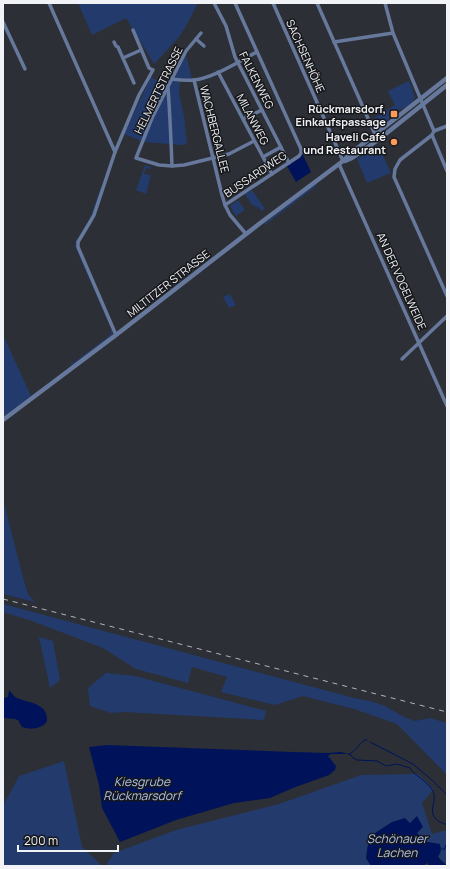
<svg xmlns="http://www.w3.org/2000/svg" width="450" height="869" font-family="Manrope,sans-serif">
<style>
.green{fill:#233b6c}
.water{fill:#00135a}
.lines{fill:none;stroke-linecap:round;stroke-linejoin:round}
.stream{stroke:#00135a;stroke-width:1}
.minor{stroke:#66789b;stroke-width:3.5}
.tertiary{stroke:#66789b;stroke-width:4.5}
.rail{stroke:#b1b3b8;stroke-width:1;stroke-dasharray:5 5;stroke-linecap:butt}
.poi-dot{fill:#fe9b58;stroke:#16171a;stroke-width:1.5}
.labels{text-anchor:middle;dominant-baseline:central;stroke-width:3;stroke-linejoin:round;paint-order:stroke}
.street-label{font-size:11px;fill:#f1f3f7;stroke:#16171a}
.poi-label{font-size:11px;font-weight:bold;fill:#f1f3f7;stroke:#16171a;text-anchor:end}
.water-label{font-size:12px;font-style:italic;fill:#acc1eb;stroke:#16171a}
</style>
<rect width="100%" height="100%" fill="#2c2f35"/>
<!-- green -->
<g class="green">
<path d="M78,3H198L186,26L179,37L154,64L126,18L92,35Z"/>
<path d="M186,55L192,79L175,78L176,75Z"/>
<path d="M151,77L165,85L169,80L180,82L179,93L184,116L187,144L181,145L144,142L124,134Z"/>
<path d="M409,81L415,97C412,106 402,108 395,113C390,116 387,121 383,125C381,127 378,129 375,131L371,120L395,105L388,91Z"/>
<path d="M378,145L391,173L367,183L357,159Z"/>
<path d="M145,165L151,167V169L146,168L144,174L151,175L146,194L136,190Z"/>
<path d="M316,183V186L265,225L264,224Z"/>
<path d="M101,187L102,188L96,207L89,222L77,241L76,245L113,333L109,338L72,365L70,362L73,363L108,337L111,333V329L75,246L76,241L89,221Z"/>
<path d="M252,190L265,209L261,211L259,208L252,205L245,194Z"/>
<path d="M238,200L245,210L236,216L230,206Z"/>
<path d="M230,294L236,305L229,308L223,297Z"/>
<path d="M3,335L31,396L3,417Z"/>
<path d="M3,500L25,585L28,594L35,602L3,594Z"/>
<path d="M3,604L354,698L370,701L385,706L404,717L415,721L430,718L447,723V775L397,724L354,709L303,696L275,705L221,692L227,677L192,667L188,683L136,669L103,648L32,621L3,612Z"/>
<path d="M39,637L53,641L60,680L50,688Z"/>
<path d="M106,673L135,676L266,711L264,720L125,712L111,713L90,706L88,688Z"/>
<path d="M64,761L82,847L101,865V866H3V806L19,776Z"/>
<path d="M418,774L434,789L422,803L432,834L447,830V865L438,857L440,844L427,842L417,833L410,823L392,822L369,837L366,858L371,866H106L107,863L114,853L176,830L279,804L361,775Z"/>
</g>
<!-- water -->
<g class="water">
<path d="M302,153L311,172L296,182L287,166L300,158Z"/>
<path d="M9,690C11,692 13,695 15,697C26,703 46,702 47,718C48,724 42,726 37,728C31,729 28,729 22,727L18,720L14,719L3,718V698L8,697Z"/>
<path d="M107,745L293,752L327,753L341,752L348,754H331L328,756L336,766L335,770L329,775L293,788L270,798L234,803L176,820L120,842L102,808L99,785L89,747Z"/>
<path d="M417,816L423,827L417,833L427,842L440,844L441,851L438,857L447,866H430L427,863L423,866H371L366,858L369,837L392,822L405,818L410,823Z"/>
</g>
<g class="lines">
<!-- stream -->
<g class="stream">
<path d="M370,742L413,764L433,781L447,795"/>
<path d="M348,754H350L353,758L357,760L377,761L386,766L397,764L410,768L412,771C417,776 433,786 434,794C436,802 428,812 436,819C438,822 444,823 447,825"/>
<path d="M350,754C356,750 359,744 365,740H367"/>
<path d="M441,848L444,850L446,845L447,844"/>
</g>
<!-- minor -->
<g class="minor">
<path d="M49,3L115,152"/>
<path d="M214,3L226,26L235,57L289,163"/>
<path d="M235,3L301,149V153L299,156L225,205L230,215L246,234"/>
<path d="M273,3L343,161"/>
<path d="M317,3L374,132"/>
<path d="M385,3L393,33L434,131L432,135L400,160L395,169L394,177L447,296"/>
<path d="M3,22L25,69"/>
<path d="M201,33L186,51L152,118L136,158L159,165L172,166L184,165L229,154L254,141"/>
<path d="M196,39L204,46"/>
<path d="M114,42L116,46L118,47L134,83"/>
<path d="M334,42L393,33"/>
<path d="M123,58L141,50"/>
<path d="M218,72L272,174"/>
<path d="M172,79C179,80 187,81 194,80C214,78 239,61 257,52"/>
<path d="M194,80L222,195L225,205"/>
<path d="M168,88C170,114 171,140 172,166"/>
<path d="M243,119L262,110"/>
<path d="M434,131L447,126"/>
<path d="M432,135L447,171"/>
<path d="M263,157L281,147"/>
<path d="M339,164L447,406"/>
<path d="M116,335L78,247V242L90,222L94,215L115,152L139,95L153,70L149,68L133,30"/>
<path d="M402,359L447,316"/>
</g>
<!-- tertiary -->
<g class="tertiary">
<path d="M345,161L352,158L378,140L447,85"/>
<path d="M3,420L116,335L259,224L343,161L350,154L447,78"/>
</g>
<!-- rail -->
<path class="rail" d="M3,599L447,712"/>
</g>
<!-- markers -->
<g class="poi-dot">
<rect x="390" y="110" width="8" height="8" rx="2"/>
<circle cx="394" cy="142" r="4"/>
</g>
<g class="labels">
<!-- street labels -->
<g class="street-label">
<text transform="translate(306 56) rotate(66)">SACHSENHÖHE</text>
<text transform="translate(257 80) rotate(63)">FALKENWEG</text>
<text transform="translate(158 90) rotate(-64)">HELMERTSTRASSE</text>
<text transform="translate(253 119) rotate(62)">MILANWEG</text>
<text transform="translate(215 129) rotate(76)">WACHBERGALLEE</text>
<text transform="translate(255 174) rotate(-34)">BUSSARDWEG</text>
<text transform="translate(402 281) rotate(66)">AN DER VOGELWEIDE</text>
<text transform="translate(168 283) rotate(-38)">MILTITZER STRASSE</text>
</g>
<!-- poi labels -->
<g class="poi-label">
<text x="386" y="108">Rückmarsdorf,<tspan x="386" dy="13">Einkaufspassage</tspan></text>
<text x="386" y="136">Haveli Café<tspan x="386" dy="13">und Restaurant</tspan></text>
</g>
<!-- water labels -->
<g class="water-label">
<text x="142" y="781">Kiesgrube<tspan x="142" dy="14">Rückmarsdorf</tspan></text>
<text x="397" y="838">Schönauer<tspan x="397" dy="14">Lachen</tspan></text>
</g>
</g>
<!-- border -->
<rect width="450" height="869" fill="none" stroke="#f1f3f7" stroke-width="8"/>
<!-- scale -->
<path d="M18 845v6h100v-6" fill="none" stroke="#f1f3f7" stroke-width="2"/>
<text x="24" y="845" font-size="12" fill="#f1f3f7" stroke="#16171a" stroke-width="3" paint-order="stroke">200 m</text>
</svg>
